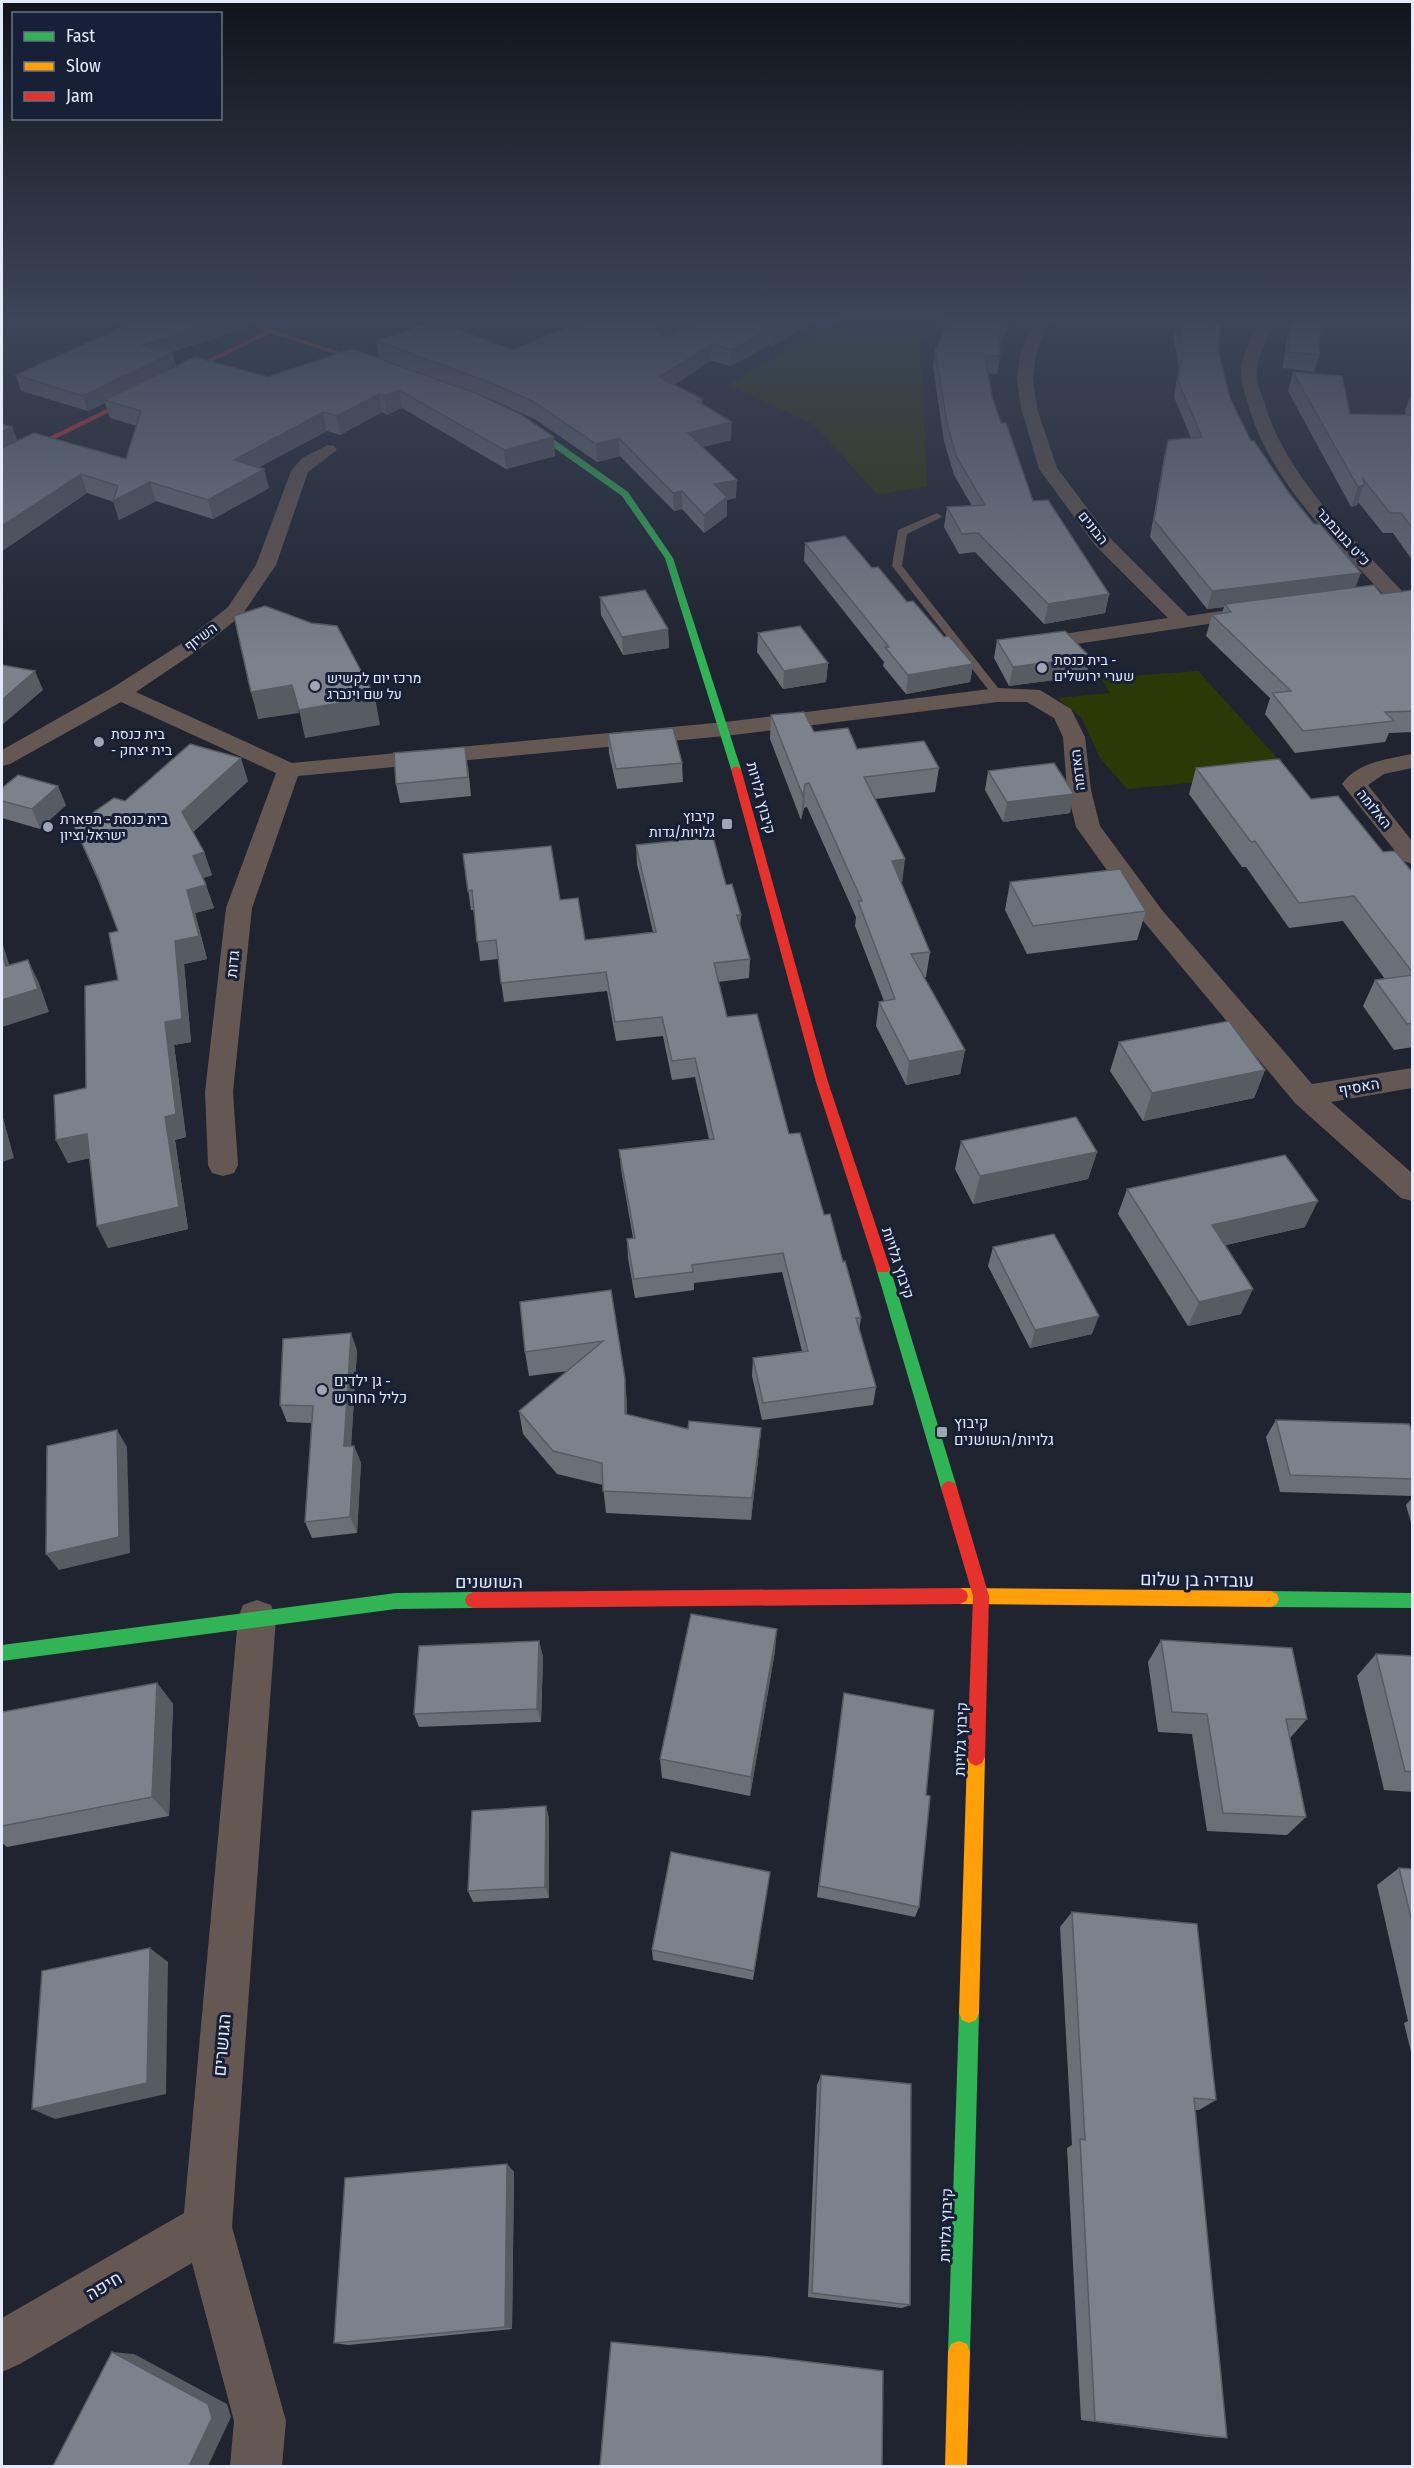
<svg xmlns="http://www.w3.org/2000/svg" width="1414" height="2468" font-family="'Fira Sans Condensed',Heebo,sans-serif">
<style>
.green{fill:#2b3906}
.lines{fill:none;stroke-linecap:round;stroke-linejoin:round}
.lane{fill:#655752;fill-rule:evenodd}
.street{fill:#655752;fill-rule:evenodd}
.fast{fill:#30b455;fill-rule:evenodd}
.slow{fill:#ff9f0a;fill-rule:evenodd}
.jam{fill:#e5322d;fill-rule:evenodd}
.wall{fill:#6b7078}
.shaded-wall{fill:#575b62}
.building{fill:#7c828c;stroke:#575b62;stroke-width:1.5}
.poi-dot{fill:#9ea5b3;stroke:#182037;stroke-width:2}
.labels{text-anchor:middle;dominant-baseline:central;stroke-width:6;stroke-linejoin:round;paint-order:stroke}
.far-street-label{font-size:14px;fill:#e3eafa;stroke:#182037}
.far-poi-label{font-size:14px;fill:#e3eafa;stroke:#182037;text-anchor:start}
.street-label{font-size:15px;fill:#e3eafa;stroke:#182037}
.poi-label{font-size:15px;fill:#e3eafa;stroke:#182037;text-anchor:start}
.near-street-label{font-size:18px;fill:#e3eafa;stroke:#182037}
</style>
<rect width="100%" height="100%" fill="#1f2430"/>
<!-- green -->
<g class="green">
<path d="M850,316H943L920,342L927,486L878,495L813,424L727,385Z"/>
<path d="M1198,671L1291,773L1127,789L1100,758L1081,717L1057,698L1110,693L1101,678Z"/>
</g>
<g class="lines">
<!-- lane -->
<path class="lane" d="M937,513L942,516L940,518L907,534L902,566L1002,693V697H994L892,566L898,530Z"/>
<!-- street -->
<g class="street">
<path d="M1041,316H1057L1047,328L1036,354L1033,378L1037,408L1057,468L1109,537L1188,616L1254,606L1261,608L1264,612L1261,616L1030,651L1023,649L1019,645L1023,641L1030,639L1168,618L1095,545L1039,469L1021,408L1017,378L1020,354L1032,327Z"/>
<path d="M1266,316H1282C1270,333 1256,353 1257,375C1257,384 1261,393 1264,402C1287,478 1348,533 1401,590L1404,594L1401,598H1387C1332,539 1269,481 1247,401C1245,393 1241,383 1241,374C1241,353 1254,332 1266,316Z"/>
<path d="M328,445L334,446L337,450L308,472L276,565L242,615L198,650L136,692L292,763L725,722L998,688L1040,690L1071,709L1085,737L1091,790L1100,826L1162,910L1312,1084L1412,1068V1088L1331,1102L1412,1173V1201L1401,1198L1295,1103L1144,922L1076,827L1067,790L1063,737L1054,718L1027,702H998L725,736L298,776L252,908L233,1092L238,1165L234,1173L223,1176L212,1173L208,1165L205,1092L226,908L276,773L121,702L10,764L2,766V750L112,688L184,642L228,607L256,565L291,471L302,458Z"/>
<path d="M1412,754V768L1384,774L1368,785L1412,841V864L1403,861L1342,784C1357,762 1388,759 1412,754Z"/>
<path d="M257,1600L271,1605L276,1618L232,2227L286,2421L282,2466H230L234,2421L192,2263L20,2364L2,2372V2318L184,2213L238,1618L243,1605Z"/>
</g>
<!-- fast -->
<g class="fast">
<path d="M514,418H520L532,424L628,492L673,558L741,769L740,771H732L731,769L665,558L622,496L526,428L514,422Z"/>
<path d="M883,1263L888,1264L890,1268L957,1488L954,1493L949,1495L944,1493L941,1488L876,1268L878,1264Z"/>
<path d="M1271,1591L1412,1593V1608L1271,1607L1265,1604L1263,1599L1265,1594Z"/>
<path d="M473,1592L479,1595L481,1600L479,1605L473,1608L396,1609L2,1661V1645L396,1593Z"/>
<path d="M969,2003L976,2006L979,2013L970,2352L967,2360L959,2363L951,2360L948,2352L959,2013L962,2006Z"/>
</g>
<!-- slow -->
<g class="slow">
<path d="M960,1588L1271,1591L1277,1594L1279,1599L1277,1604L1271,1607L960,1604L954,1601L952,1596L954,1591Z"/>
<path d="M976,1748L982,1751L985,1757L979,2013L976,2020L969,2023L962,2020L959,2013L967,1757L970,1751Z"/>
<path d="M959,2341L967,2344L970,2352L967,2466H945L948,2352L951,2344Z"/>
</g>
<!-- jam -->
<g class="jam">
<path d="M237,316H245L273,330L385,367L380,368L271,333L2,465V460L266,331Z"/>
<path d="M736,766L741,769L828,1082L890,1268L888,1272H878L876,1268L816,1082L731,769Z"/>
<path d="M949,1481L954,1483L957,1488L989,1596L985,1757L982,1763L976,1766L970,1763L967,1757L973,1596L941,1488L944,1483Z"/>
<path d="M960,1588L966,1591L968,1596L966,1601L960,1604L473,1608L467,1605L465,1600L467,1595L473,1592Z"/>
</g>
</g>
<!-- wall -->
<g class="wall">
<path d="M101,316H245L248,328L169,352L172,353L176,366L268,377L447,383L379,358L376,341L513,350L824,316L772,346L769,345L731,366L711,361L674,385L702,399V404L731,440L702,447L736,498L727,500V516L704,533L682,509L674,511L620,456L597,462L536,420L491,399L478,394L555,456L506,469L402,408L387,415L382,412L340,435L327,431L259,467L269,488L213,519L156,501L119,520L114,502L87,493L2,551L12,427L17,441L126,459L137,426L110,418L105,403L88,411L21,391L16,375L123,327Z"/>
<path d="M257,316H286L269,321Z"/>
<path d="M1015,316L1000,344V356L997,374L988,373L992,397L1001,423L1033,501L1109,594L1105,613L1044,624L975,552L959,554L944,527L947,507L972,506L954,475L944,441L933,367L935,349L939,342L941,329H946Z"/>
<path d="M1184,316H1217L1215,324L1218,350L1230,398L1251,441L1355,587L1381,594L1413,590V732L1389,733L1385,742L1295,753L1265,714L1270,698L1206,636L1212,615L1222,613L1224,607L1207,609L1150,537L1164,457L1168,440L1191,438L1174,397L1179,366L1173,336L1177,320L1182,321Z"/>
<path d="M1290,325L1319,355L1314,372L1283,368L1286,341Z"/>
<path d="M1413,359V561L1393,533H1383L1358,502L1357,505L1351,507L1288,391L1293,372L1350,414L1406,415L1405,410L1412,392Z"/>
<path d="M805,543L907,602L973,664L970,682L906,694L883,666L884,662L804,561Z"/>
<path d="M600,597L668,629L669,648L623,655L601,615Z"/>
<path d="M758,633L828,663L826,682L783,689L757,652Z"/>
<path d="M997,640L1090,657L1086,676L1009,686L994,658Z"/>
<path d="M771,715L857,749L939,768L935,792L875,799L902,884L930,952L926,977H924L965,1050L960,1074L906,1085L876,1026L879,1002L884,1001L855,926L856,917L807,807L804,808L801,820L770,739Z"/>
<path d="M608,734L682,763L683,782L617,789L609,753Z"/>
<path d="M468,766L471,796L400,803L396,784Z"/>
<path d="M1196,768L1311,799L1413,873V1047L1394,1050L1363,1006L1375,980L1385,979L1343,921L1289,928L1246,867H1242L1189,794Z"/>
<path d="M988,771L1070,813L1003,822L985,790Z"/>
<path d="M248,781L193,832L204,852L212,875L203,878L214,908L195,913L207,959L184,964L191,1042L174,1045L186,1137L175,1140L188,1229L108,1248L90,1158L68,1163L56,1140L86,1088L118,980V931L103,892L74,826L125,801Z"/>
<path d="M2,788L66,805L40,829L2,818Z"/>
<path d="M636,845L726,885L741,915L740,927L750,959L749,978L718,982L727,1017L789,1134L824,1215L843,1262L861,1318L859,1330L876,1387L873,1405L762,1420L752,1376L753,1358L802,1351L782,1272L694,1283V1290L635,1298L628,1258L627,1239L633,1238L621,1169L619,1150L709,1139L695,1077L672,1080L663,1036L616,1041L607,991L504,1002L498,959L480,961L474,910H471L463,854L560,900L585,940L653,932L637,864Z"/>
<path d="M1010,882L1146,911L1137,940L1027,954L1005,910Z"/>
<path d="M1119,1042L1265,1070L1254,1098L1143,1121L1110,1071Z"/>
<path d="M961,1141L1097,1152L1088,1179L973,1204L955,1169Z"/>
<path d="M1127,1189L1305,1227L1225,1245L1241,1314L1188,1326L1118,1214Z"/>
<path d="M993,1247L1092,1334L1030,1348L988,1266Z"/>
<path d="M611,1290L627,1403V1415L688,1429L761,1428L759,1451L751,1520L606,1513L603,1485L557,1474L523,1434L519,1411L568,1371L529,1376L525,1352Z"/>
<path d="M357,1350L351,1446H354L361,1463L357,1533L312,1538L305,1522L312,1423L287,1422L280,1405Z"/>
<path d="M1276,1420L1413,1434V1496L1280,1492L1266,1437Z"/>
<path d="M1413,1497V1530L1406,1505Z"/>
<path d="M1161,1640L1307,1719L1290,1738L1306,1817L1287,1835L1207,1831L1192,1734L1158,1732L1148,1662Z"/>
<path d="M775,1651L750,1796L662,1778L660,1759Z"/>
<path d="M1376,1654L1413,1656V1792L1384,1790L1357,1676Z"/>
<path d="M543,1656L541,1722L419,1727L414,1714Z"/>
<path d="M157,1683L173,1704L169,1816L7,1847L2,1843V1712Z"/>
<path d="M844,1693L926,1795L919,1907L915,1917L817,1897L842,1707Z"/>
<path d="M546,1806L549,1819V1898L473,1902L468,1891Z"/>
<path d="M1399,1868L1413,1869V2060L1404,2023L1408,2021L1377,1885Z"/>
<path d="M768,1883L753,1980L653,1960L652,1950Z"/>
<path d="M1072,1912L1216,2100L1199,2110H1195L1227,2438L1207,2437L1081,2420L1067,2148L1072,2145L1060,1927Z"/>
<path d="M821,2075L910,2305L902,2308L808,2297L817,2085Z"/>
<path d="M507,2164L514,2172L512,2329L348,2345L334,2343Z"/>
</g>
<!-- shaded-wall -->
<g class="shaded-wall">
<path d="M236,316H245L248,328L146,360L142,345Z"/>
<path d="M267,316H286L269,321Z"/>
<path d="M680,316H710L658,345L657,332V328Z"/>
<path d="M796,316H824L772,346L773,329Z"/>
<path d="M1008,316H1015L998,348L1000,331Z"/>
<path d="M1215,316H1217L1209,340L1212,324Z"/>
<path d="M769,328V345L731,366V350Z"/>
<path d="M712,344L711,361L659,394V377Z"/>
<path d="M172,353L176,368L104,400L105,403L88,411L83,396Z"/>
<path d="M399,390L402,408L387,415L384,396Z"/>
<path d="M379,394L382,412L340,435L337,416Z"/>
<path d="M323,412L327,431L239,478L234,460Z"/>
<path d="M732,422L731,440L688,451V433Z"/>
<path d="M12,427L19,445L2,454V432Z"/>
<path d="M554,437L555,456L506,469L504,450Z"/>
<path d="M619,438L620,456L597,462L596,444Z"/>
<path d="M264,469L269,488L213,519L208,500Z"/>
<path d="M81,474L87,493L2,551V526Z"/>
<path d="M737,480L736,498L727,500V516L704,533V515L714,484Z"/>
<path d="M150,482L156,501L119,520L113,501Z"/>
<path d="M1364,485L1357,505L1351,507L1358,487Z"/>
<path d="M682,491V509L674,511L673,493Z"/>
<path d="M1361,573L1354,591L1225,604L1224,607L1207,609L1212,591Z"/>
<path d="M1109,594L1105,613L1044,624L1048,604Z"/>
<path d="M668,629L669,648L623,655L622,637Z"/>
<path d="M1090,657L1086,676L1009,686L1013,667Z"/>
<path d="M828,663L826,682L783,689L784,671Z"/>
<path d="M973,664L970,682L906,694L908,675Z"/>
<path d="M35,671L43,690L2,725V700Z"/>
<path d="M292,685L299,713L258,719L251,692Z"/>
<path d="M375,697L380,725L305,738L299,710Z"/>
<path d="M241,758L248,781L190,835L182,812Z"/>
<path d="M805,784L804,808L801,820L803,796Z"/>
<path d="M58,786L66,805L40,829L32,809Z"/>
<path d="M1074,794L1070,813L1003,822L1007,802Z"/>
<path d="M204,852L212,875L201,879L193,856Z"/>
<path d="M905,859L902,884L892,861Z"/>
<path d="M206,885L214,908L195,913L207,959L184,964L191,1042L174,1045L186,1137L175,1140L188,1229L108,1248L97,1226L165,1117V1022L175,941L187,890Z"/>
<path d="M2,942L17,989L6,966L2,953Z"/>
<path d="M28,960L39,983L49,1012L2,1027V1000Z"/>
<path d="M965,1050L960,1074L906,1085L909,1061Z"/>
<path d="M1265,1070L1254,1098L1143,1121L1152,1093Z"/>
<path d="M2,1114L14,1158L2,1162Z"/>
<path d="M87,1134L98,1156L68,1163L56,1140Z"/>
<path d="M1097,1152L1088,1179L973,1204L980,1176Z"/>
<path d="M1318,1201L1305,1227L1201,1251L1212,1225Z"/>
<path d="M1253,1289L1241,1314L1188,1326L1199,1302Z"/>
<path d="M1099,1316L1092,1334L1030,1348L1035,1330Z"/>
<path d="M351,1333L357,1350L350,1463L344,1446Z"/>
<path d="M625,1379L627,1403V1438L625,1414Z"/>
<path d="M761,1428L759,1451L751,1520L752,1498Z"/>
<path d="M117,1430L127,1447L130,1553L59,1570L46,1554Z"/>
<path d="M354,1446L361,1463L357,1533L350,1517Z"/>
<path d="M777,1629L775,1651L750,1796L751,1777Z"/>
<path d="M539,1641L543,1656L541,1722L537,1709Z"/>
<path d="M157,1683L173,1704L169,1816L152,1797Z"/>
<path d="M546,1806L549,1819V1898L545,1887Z"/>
<path d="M150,1948L168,1962L166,2094L55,2119L32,2109Z"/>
<path d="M507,2164L514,2172L512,2329L505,2327Z"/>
<path d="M112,2352L134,2354L227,2404L231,2417L208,2466H189Z"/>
</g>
<!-- building -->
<g class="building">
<path d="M125,316H236L142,345L172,353L83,396L16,375L135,321Z"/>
<path d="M594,316H680L657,328V332L661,335H674L708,316H796L773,329L769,328L731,350L712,344L659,377L702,399L697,401L732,422L688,433L737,480L714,484L727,497L704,515L682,491L673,493L619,438L596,444L534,402L489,382L376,341L435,321L513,350Z"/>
<path d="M954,316H1008L1000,331V356L985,355L992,397L1001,423H1006L1033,501L1048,500L1109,594L1048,604L978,533L962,534L947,507L985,505L956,456L947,423L935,349L940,341L941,329H946Z"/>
<path d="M1184,316H1215L1212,324H1221L1218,350L1230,398L1251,441H1254L1289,493L1314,524H1320L1361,573L1212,591L1154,520L1168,440L1202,437L1178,381L1183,349L1177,320L1182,321Z"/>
<path d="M1298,316H1321L1319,355L1288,352L1290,325Z"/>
<path d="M352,349L475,393L520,414L554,437L504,450L399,390L384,396L379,394L337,416L323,412L234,460L264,469L208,500L150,482L113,501L118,486L81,474L2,526V448L34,433L126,459L141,411L104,400L195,357L268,377Z"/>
<path d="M1293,372L1342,376L1350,414L1413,415V529L1401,513H1390L1363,479L1364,485L1358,487Z"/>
<path d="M2,424L12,427L2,432Z"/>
<path d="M845,536L872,568L878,567L907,602L913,601L944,637L949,636L973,664L908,675L885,647H889L805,543Z"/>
<path d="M1374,585L1381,594L1413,590V711L1385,712L1394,721L1303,731L1272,693L1291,691L1212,615L1231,612L1225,604Z"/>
<path d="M645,590L668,629L622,637L600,597Z"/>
<path d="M265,606L311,623L337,626L375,697L299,710L292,685L251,692L234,616Z"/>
<path d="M800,626L828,663L784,671L758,633Z"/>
<path d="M1065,631L1090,657L1013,667L997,640Z"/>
<path d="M2,665L35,671L2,700Z"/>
<path d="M804,712L814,732L848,728L857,749L924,741L939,768L864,777L905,859L892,861L930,952L911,954L965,1050L909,1061L879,1002L895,999L858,901H862L809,783L805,784L803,796L771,715Z"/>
<path d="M673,728L682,763L616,769L608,734Z"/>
<path d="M190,744L241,758L182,812L204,852L193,856L206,885L187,890L199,936L175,941L182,1019L165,1022L176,1114L165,1117L179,1207L97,1226L87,1134L56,1140L54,1095L86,1088L85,986L118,980L109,933L118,931L98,878L74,826L114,798L125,801Z"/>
<path d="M465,747L468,777L396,784L394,753Z"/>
<path d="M1279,759L1311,799L1338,796L1383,852L1395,851L1413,873V973L1354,896L1299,903L1255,841L1251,842L1196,768Z"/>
<path d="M1054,763L1074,794L1007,802L988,771Z"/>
<path d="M18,775L58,786L32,809L2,801V788Z"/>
<path d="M713,837L726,885L732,884L741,915H737L750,959L714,963L727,1017L757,1014L789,1134L800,1133L824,1215L830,1214L843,1262L845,1261L861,1318H856L876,1387L763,1403L753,1358L808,1351L783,1253L692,1265L693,1272L634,1279L627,1239L635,1238L619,1150L714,1139L695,1058L672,1061L662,1017L615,1022L606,972L501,983L496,940L477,942L472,890L468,891L463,854L551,846L560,900L578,898L585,940L656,932L636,845Z"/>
<path d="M1120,869L1146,911L1033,926L1010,882Z"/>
<path d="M2,953L6,966L28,960L38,989L2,1000Z"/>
<path d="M1413,975V1023L1407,1024L1375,980Z"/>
<path d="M1229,1021L1265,1070L1152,1093L1119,1042Z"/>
<path d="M1076,1117L1097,1152L980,1176L961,1141Z"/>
<path d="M1285,1155L1318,1201L1212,1225L1253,1289L1199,1302L1127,1189Z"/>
<path d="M1054,1234L1099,1316L1035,1330L993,1247Z"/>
<path d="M611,1290L625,1379V1414L688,1429L689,1421L761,1428L752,1498L603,1491L602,1463L553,1451L519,1411L603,1341L525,1352L520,1302Z"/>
<path d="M351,1333L344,1446H354L350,1517L305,1522L313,1406L280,1405L283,1339Z"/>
<path d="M1276,1420L1409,1424L1413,1434V1479L1290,1475Z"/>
<path d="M117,1430L119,1537L46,1554L47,1446Z"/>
<path d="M691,1614L777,1629L751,1777L660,1759Z"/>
<path d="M1161,1640L1292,1648L1307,1719H1286L1306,1817L1223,1813L1207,1714L1172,1712Z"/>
<path d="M539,1641L537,1709L414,1714L419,1646Z"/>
<path d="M1376,1654L1413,1656V1772L1405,1771Z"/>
<path d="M157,1683L152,1797L2,1826V1712Z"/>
<path d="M844,1693L934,1710L926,1795L930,1796L919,1907L819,1886Z"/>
<path d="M546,1806L545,1887L468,1891L472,1811Z"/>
<path d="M671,1852L770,1872L754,1971L652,1950Z"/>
<path d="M1399,1868L1413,1869V1926Z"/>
<path d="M1072,1912L1197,1924L1216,2100L1194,2098L1227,2438L1095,2421L1080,2139L1085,2140Z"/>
<path d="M150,1948L147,2083L32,2109L42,1971Z"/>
<path d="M821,2075L911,2084L910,2305L812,2293Z"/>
<path d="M507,2164L505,2327L334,2343L345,2178Z"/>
<path d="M611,2342L769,2357L883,2371L882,2466H600Z"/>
<path d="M112,2352L208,2404L212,2418L189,2466H53Z"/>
</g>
<!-- sky -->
<linearGradient id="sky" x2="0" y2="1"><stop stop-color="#11141a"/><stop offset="0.48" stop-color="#3c4559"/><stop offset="1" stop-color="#3c4559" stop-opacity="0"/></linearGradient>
<rect width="1414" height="661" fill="url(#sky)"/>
<!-- markers -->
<g class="poi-dot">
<circle cx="1042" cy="668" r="6"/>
<circle cx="315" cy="686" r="6"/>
<circle cx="99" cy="742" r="6"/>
<rect x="721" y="818" width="12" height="12" rx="3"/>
<circle cx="48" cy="827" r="6"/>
<circle cx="322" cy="1390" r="6"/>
<rect x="936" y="1426" width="12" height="12" rx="3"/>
</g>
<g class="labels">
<!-- far-street labels -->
<g class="far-street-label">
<text transform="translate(1093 528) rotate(51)">הבונים</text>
<text transform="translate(1343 537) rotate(48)">כ"ט בנובמבר</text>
<text transform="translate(201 637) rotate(-37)">השיזף</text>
<text transform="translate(1078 770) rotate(-97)">האדמה</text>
<text transform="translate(1374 809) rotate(51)">האלומה</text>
</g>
<!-- far-poi labels -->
<g class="far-poi-label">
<text x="1054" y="660">בית כנסת -<tspan x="1054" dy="16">שערי ירושלים</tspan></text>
<text x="327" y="678">מרכז יום לקשיש<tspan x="327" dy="16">על שם וינברג</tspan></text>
<text x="111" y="734">בית כנסת<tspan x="111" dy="16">- בית יצחק</tspan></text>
<text x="715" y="816" text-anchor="end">קיבוץ<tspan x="715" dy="16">גלויות/גדות</tspan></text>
<text x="60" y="819">בית כנסת - תפארת<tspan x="60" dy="16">ישראל וציון</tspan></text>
</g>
<!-- street labels -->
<g class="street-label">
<text transform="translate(761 798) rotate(75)">קיבוץ גלויות</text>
<text transform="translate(233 964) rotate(-84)">גדות</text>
<text transform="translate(1359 1087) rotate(-10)">האסיף</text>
<text transform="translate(898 1263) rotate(72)">קיבוץ גלויות</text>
<text transform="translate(961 1739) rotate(-88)">קיבוץ גלויות</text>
<text transform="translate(946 2225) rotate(-88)">קיבוץ גלויות</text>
</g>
<!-- poi labels -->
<g class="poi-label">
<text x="334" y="1381">גן ילדים -<tspan x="334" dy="17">כליל החורש</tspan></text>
<text x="954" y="1423">קיבוץ<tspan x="954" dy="17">גלויות/השושנים</tspan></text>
</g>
<!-- near-street labels -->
<g class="near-street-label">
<text transform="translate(1197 1580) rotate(1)">עובדיה בן שלום</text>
<text x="489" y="1582">השושנים</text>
<text transform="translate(222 2045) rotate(-85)">הגושרים</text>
<text transform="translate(104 2286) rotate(-30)">חיפה</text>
</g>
</g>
<!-- border -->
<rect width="1414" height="2468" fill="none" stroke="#e3eafa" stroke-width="6"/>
<!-- legend -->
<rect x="12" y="12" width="210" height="108" fill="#182037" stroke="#697185" stroke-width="1.5"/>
<rect x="24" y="32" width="30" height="9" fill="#30b455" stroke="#697185" stroke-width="1.5"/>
<text x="66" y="42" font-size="18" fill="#e3eafa">Fast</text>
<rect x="24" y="62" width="30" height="9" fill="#ff9f0a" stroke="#697185" stroke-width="1.5"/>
<text x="66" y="72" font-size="18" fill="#e3eafa">Slow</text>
<rect x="24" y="92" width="30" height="9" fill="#e5322d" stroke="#697185" stroke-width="1.5"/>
<text x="66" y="102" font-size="18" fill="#e3eafa">Jam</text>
</svg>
